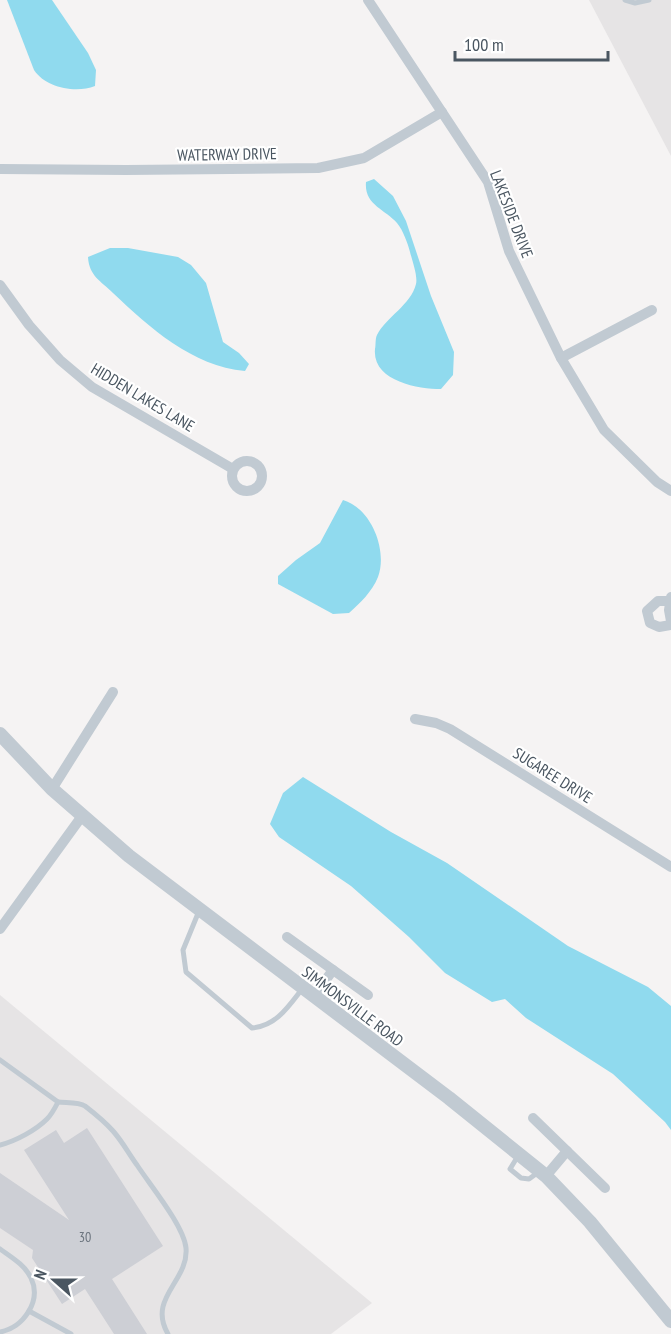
<svg xmlns="http://www.w3.org/2000/svg" width="671" height="1334" font-family="'PT Sans Narrow',sans-serif">
<style>
.education{fill:#e6e4e5}
.water{fill:#90daee}
.building{fill:#cdcfd5}
.lines{fill:none;stroke-linecap:round;stroke-linejoin:round}
.service{stroke:#c1cad2;stroke-width:5}
.minor{stroke:#c1cad2;stroke-width:10}
.tertiary{stroke:#c1cad2;stroke-width:14}
.labels{text-anchor:middle;dominant-baseline:central;stroke-width:4.5;stroke-linejoin:round;paint-order:stroke}
.number-label{font-size:14px;fill:#6b747e}
.street-label{font-size:16px;fill:#4a5661;stroke:#fff}
</style>
<rect width="100%" height="100%" fill="#f5f3f3"/>
<!-- education -->
<g class="education">
<path d="M589,0H671V156Z"/>
<path d="M0,995L372,1303L331,1334H0Z"/>
</g>
<!-- water -->
<g class="water">
<path d="M7,0H52L88,53L96,70L95,86C75,94 45,87 34,70Z"/>
<path d="M374,179L393,196L406,221L431,296L454,352L453,375L441,389C418,389 372,381 375,349C376,345 375,339 377,335C386,317 411,305 416,284C418,276 412,260 410,252C408,244 403,230 397,223C385,209 364,205 366,182Z"/>
<path d="M110,248H128L178,257L191,265L206,283L223,342L239,353L249,364L245,371C192,366 150,328 113,293C101,281 89,276 88,257Z"/>
<path d="M343,500C371,508 388,550 378,577C372,592 360,603 349,613L333,614L278,584V576L296,560L320,543Z"/>
<path d="M303,777L391,832L447,863L568,946L648,987L671,1006V1130L665,1122L613,1074L526,1018L505,999L492,1002L445,973L409,937L351,886L279,837L270,824L283,793Z"/>
</g>
<!-- building -->
<path class="building" d="M87,1128L163,1246L112,1279L147,1334H114L85,1289L62,1304L32,1258L33,1250L0,1228V1173L69,1220L24,1150L56,1130L64,1143Z"/>
<g class="lines">
<!-- service -->
<g class="service">
<path d="M625,0L635,3L649,0"/>
<path d="M199,911L183,950L186,972L252,1028C276,1026 288,1007 302,989"/>
<path d="M0,1060L58,1102C55,1108 52,1114 47,1119C36,1130 16,1141 0,1145"/>
<path d="M58,1102C66,1103 79,1102 85,1106C94,1113 106,1123 113,1131C122,1141 129,1154 137,1165C150,1185 184,1226 186,1248C189,1281 147,1298 168,1334"/>
<path d="M518,1156L510,1169L521,1178L529,1179L540,1171"/>
<path d="M0,1249C11,1257 25,1265 31,1278C42,1301 23,1328 0,1332"/>
<path d="M29,1311L71,1334"/>
</g>
<!-- minor -->
<g class="minor">
<path d="M368,0L488,182L509,251L561,358L604,430L657,482L671,491"/>
<path d="M0,169L126,170L318,168L364,158L442,112"/>
<path d="M0,285L29,325L60,360L92,387L233,469"/>
<path d="M561,358L652,310"/>
<circle cx="247" cy="476" r="15"/>
<path d="M671,597L669,610L671,621"/>
<path d="M670,601H658L647,611L650,623L659,627L671,625"/>
<path d="M415,719L436,723L450,729L671,867"/>
<path d="M52,789L113,692"/>
<path d="M0,929L82,816"/>
<path d="M287,937L368,995"/>
<path d="M313,997L333,970"/>
<path d="M533,1118L605,1188"/>
<path d="M546,1176L567,1151"/>
</g>
<!-- tertiary -->
<path class="tertiary" d="M0,734L52,789L129,856L449,1098L546,1176L590,1222L671,1321"/>
</g>
<g class="labels">
<!-- number labels -->
<g class="number-label">
<text x="85" y="1237">30</text>
</g>
<!-- street labels -->
<g class="street-label">
<text transform="translate(227 154) rotate(-1)">WATERWAY DRIVE</text>
<text transform="translate(512 214) rotate(69)">LAKESIDE DRIVE</text>
<text transform="translate(143 397) rotate(31)">HIDDEN LAKES LANE</text>
<text transform="translate(553 775) rotate(32)">SUGAREE DRIVE</text>
<text transform="translate(353 1006) rotate(37)">SIMMONSVILLE ROAD</text>
</g>
</g>
<!-- north arrow -->
<g transform="translate(54 1280) rotate(291)" stroke="#ffffff" stroke-width="4.5" paint-order="stroke">
<path d="M0-4.5L10 22L0 15L-10 22Z" fill="#4a5661"/>
<text y="-9" font-size="16" font-weight="bold" text-anchor="middle" fill="#4a5661">N</text>
</g>
<!-- scale -->
<path d="M455 51v9h153v-9" fill="none" stroke="#4a5661" stroke-width="3"/>
<text x="464" y="51" font-size="18" fill="#4a5661" stroke="#ffffff" stroke-width="4.5" paint-order="stroke">100 m</text>
</svg>
